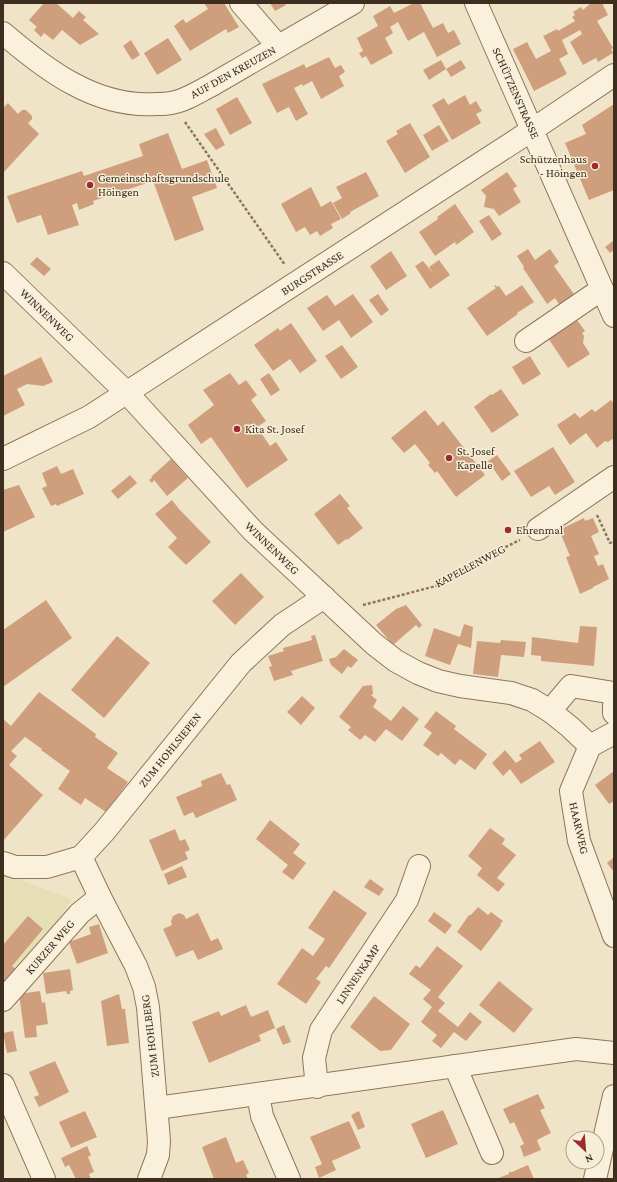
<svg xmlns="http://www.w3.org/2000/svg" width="617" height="1182" font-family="'Crimson Pro',serif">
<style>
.farmland{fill:#e6deb5}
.building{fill:#cf9f7d}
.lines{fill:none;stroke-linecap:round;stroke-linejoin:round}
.minor-casing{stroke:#8d765c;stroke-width:24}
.path{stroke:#8d765c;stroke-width:2.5;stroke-dasharray:3 2;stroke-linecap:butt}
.minor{stroke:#faf1dc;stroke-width:22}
.poi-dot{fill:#9e2a2b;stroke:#f7eed8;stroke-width:1.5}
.labels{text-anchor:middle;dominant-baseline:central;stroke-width:3;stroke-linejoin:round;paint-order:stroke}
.street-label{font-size:12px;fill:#3d2e20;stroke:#f7eed8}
.poi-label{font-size:12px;fill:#3d2e20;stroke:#f7eed8;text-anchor:start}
</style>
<rect width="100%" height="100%" fill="#f0e4c8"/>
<!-- farmland -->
<path class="farmland" d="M3,874L72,899L47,936L3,990Z"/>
<!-- building -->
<g class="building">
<path d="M44,3H56L73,18L79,11L86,17L83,20L99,34L80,45L62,30L53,40L44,33L41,37L34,30L37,27L29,20Z"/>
<path d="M207,3H224L239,27L228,33L226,29L190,51L174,26L183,19L186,23L208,9L205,4Z"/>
<path d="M270,3H285L286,5L275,11Z"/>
<path d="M414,3H420L433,28L443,23L448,33L454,30L461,44L437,57L424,32L408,41L398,22L390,27L393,33L385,38L393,53L371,65L366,56L362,58L359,53L363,51L357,38L378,26L373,16L390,6L394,13Z"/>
<path d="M591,3H602L608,15L597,21L613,48L611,49L613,53L598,62L596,58L583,65L570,42L582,34L580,30L562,40L568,54L559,59L567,74L534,91L513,49L527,42L536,59L551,51L543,36L557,29L558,31L575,21L572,17L575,15L573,12L581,7L583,10Z"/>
<path d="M168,38L182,60L157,75L144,53Z"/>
<path d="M131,40L140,55L132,60L123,46Z"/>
<path d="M329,57L335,68L341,65L345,72L339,76L344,86L321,99L312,81L303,86L302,84L294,88L308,114L296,121L289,107L277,113L262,84L304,64L306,68Z"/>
<path d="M441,60L446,69L429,80L423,70Z"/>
<path d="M461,60L466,68L451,77L446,69Z"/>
<path d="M465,95L470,105L476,101L482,111L476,114L481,123L452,140L432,105L444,98L448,105Z"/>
<path d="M237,97L252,123L230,135L216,109Z"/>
<path d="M8,103L18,114L22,110H26L32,116V119L28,123L39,134L3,173V108Z"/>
<path d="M614,104V190L589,200L565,143L586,134L582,125Z"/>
<path d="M410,123L430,157L405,173L386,141L398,134L396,131Z"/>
<path d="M439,125L449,141L432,151L423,135Z"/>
<path d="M216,128L225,145L216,150L204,134Z"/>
<path d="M168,133L182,169L207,160L217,188L192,197L204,230L175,241L153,181L93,201L94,204L79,210L77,203L72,205L79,225L48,235L41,215L17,223L7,196L82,171L84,176L143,156L139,144Z"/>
<path d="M366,172L379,196L350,212L351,213L342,219L333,203L342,198L336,187Z"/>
<path d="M507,172L517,186L513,189L521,202L499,216L494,209L484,207L486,196L481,190Z"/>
<path d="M311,187L321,207L331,201L341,219L331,224L333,228L320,236L317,231L310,235L305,227L296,232L281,204Z"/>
<path d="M455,204L474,232L456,245L455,242L435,256L419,232L438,219L437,217Z"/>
<path d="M489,215L502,234L492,241L479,221Z"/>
<path d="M613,241L614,250L610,253L605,247Z"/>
<path d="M528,249L535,260L550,249L559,262L554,266L576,297L561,307L555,298L547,304L523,268L524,267L517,256Z"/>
<path d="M391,251L407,276L386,290L370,266Z"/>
<path d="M37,257L51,269L44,276L30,264Z"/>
<path d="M439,260L450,275L430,289L415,266L423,261L433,273L429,267Z"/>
<path d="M496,285L497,287L499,286L506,296L522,285L534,302L517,313L518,314L487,336L467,308L496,288L494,286Z"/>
<path d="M353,294L373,322L351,338L339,320L323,331L307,308L327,295L335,306Z"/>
<path d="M378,294L389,310L381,316L369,300Z"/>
<path d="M572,317L575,322L577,320L585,331L582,333L584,336L583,343L590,354L568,368L546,335Z"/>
<path d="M291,323L317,361L300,373L290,359L273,371L254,345L278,328L280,331Z"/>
<path d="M342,345L358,367L341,379L325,356Z"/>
<path d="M530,356L541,374L523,385L512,367Z"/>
<path d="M41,357L53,382L43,386L27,384L17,389L25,405L3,416V376Z"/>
<path d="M230,373L239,385L246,380L257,395L251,400L266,421L257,427L270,446L276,442L288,460L247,488L211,437L201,444L188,425L214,405L203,390Z"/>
<path d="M269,373L280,390L271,396L260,379Z"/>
<path d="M501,389L519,415L492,433L474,407L491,394L492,395Z"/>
<path d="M611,400L614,404V438L608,442L605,441L597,448L586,433L570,445L557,425L575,413L580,418L592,409L595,412Z"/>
<path d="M425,410L438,426L443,421L485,475L456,497L437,471L435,473L428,465L430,463L415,444L404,453L391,438Z"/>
<path d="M553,447L575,482L555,495L549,486L531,497L514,471Z"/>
<path d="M497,455L511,474L502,481L488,461Z"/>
<path d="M171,459L188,478L167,496L154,480L152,483L149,480L152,478L151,477Z"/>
<path d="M57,466L61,474L73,469L84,494L57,506L56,504L51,506L42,488L47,486L42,473Z"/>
<path d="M130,475L137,483L118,499L111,491Z"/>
<path d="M19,485L35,517L3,532V490Z"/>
<path d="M340,494L350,506L347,508L363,528L347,540L346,539L338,545L314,514Z"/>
<path d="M172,500L179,509L211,542L186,565L168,547L177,538L155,514Z"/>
<path d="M584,518L585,521L593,518L599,532L591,536L599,554L594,556L598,566L603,564L609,579L593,587V588L580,594L566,557L570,556L559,530Z"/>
<path d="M241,573L264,597L235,625L212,601Z"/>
<path d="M46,600L72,638L3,687V630Z"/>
<path d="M406,605L422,625L419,628L416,625L393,645L376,625L396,609Z"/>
<path d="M464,624L473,627L471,648L458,644L450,665L425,656L434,628L460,637Z"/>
<path d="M580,626L597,627L594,666L541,661V656L531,655L532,637L578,643Z"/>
<path d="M315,635L323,661L291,671L293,675L274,681L269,667L272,666L268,656L284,651L283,648L312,640L311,636Z"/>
<path d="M117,636L150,663L104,718L71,690Z"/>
<path d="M501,640L526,642L524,657L501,655L498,677L473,674L477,641L500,643Z"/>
<path d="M344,649L358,660L351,668L348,666L342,674L331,665L329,659L336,657Z"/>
<path d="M372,685L373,694L371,695L377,700L373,707L391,721L403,706L419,719L402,741L386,729L375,742L365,735L360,740L348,730L351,727L339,717L363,686Z"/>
<path d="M39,692L96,734L95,737L118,753L107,768L128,782L106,812L85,798L81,805L58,789L70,771L41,750L42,749L25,737L11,751L17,756L9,765L43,795L3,841V719L11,726Z"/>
<path d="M302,696L315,708L301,725L287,712Z"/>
<path d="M436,711L456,726L454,729L487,754L475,770L460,759L455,765L441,753L438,756L423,745L432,733L424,727Z"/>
<path d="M540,741L555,762L521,784L510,769L503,776L492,763L505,750L516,763L522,759L519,755Z"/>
<path d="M614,771V801L609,804L595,785Z"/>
<path d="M221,773L227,785L230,784L237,800L196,818L193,812L184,816L176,797L202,786L201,781Z"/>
<path d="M270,820L300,844L293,853L306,863L293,880L282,872L288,865L256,839Z"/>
<path d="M490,828L505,839L502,844L516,855L497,878L505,884L498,892L477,875L482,868L468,856Z"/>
<path d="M175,829L180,841L185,839L190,850L185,852L188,859L162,871L149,840Z"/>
<path d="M614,857V872L607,863Z"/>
<path d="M182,866L187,877L168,885L164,874Z"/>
<path d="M370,879L384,889L379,896L364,887Z"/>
<path d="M334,890L367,913L329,968L326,966L316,979L321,982L306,1004L277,984L302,948L313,956L325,939L308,928Z"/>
<path d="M478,907L488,915L491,912L503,921L500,924L501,925L481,951L457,932L469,915H471Z"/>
<path d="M434,912L452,925L445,934L428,921Z"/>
<path d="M179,913L184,915L186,919L198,913L211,941L218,938L223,949L198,960L193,950L176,957L163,929L172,925L171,921L173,916Z"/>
<path d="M28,916L43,929L12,966L17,970L3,986V945Z"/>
<path d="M99,924L108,953L77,964L69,942L91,934L89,927Z"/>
<path d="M437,946L463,966L438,997L445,1003L438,1011L458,1027L470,1012L482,1022L466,1041L454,1032L441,1048L432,1041L437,1035L421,1022L432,1007L423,999L431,990L409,974L416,965L420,968Z"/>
<path d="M70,969L73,990L70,991V994H67L66,991L46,994L43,973Z"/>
<path d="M499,981L533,1009L514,1033L479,1005Z"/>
<path d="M40,991L42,1003L45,1002L48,1024L36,1026L37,1037L25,1038L19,994Z"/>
<path d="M119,994L122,1009H125L129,1043L107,1046L101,1001Z"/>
<path d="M374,996L410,1024L391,1050L380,1051L350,1027Z"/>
<path d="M246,1005L251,1017L268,1010L275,1028L259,1035L261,1041L209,1063L192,1022L219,1011L221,1016Z"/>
<path d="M284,1025L291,1042L283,1045L276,1029Z"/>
<path d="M13,1031L17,1051L7,1053L3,1033Z"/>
<path d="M55,1061L69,1092L39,1107L34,1097L39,1095L29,1072Z"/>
<path d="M538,1094L545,1108L540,1110L551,1133L537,1140L541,1150L524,1157L520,1146L524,1144L514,1122L510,1124L503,1109Z"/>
<path d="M443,1110L458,1144L426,1158L411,1124Z"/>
<path d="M85,1111L97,1137L71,1148L59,1122Z"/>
<path d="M359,1111L365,1127L358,1130L351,1115Z"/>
<path d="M349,1121L361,1148L332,1161L336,1170L319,1178L315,1167L322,1164L310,1137Z"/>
<path d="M226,1137L236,1163L243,1160L249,1173L246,1175L248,1179H214L202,1147Z"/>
<path d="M87,1146L91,1155L88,1157L94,1172L89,1174L91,1179H76L69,1165L65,1167L61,1158Z"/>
<path d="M528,1165L534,1179H496L509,1174V1172H512Z"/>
</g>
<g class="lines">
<!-- minor casing -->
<g class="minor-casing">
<g id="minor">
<path d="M241,3L278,46"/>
<path d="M476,3L614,316"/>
<path d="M3,33C46,70 96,108 156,104C161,104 167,104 171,103C185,101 198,92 210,86L353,3"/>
<path d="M3,273L127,393L253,531L374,644L396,661L418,673L438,681L460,686L511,693L532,700L550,711L570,727L590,746"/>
<path d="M526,341L602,289"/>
<path d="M3,459L89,417L532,130L614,75"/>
<path d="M538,529L614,477"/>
<path d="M614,706V713"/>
<path d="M550,711L571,686L614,693"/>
<path d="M614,733L590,746L571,791L579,841L614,936"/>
<path d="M81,857L100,897L136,966L144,987L148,1007L159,1141L158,1155L149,1179"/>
<path d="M3,863L15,867H47L81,857L104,832L241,663L282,625L324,597"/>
<path d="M3,1000L80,913L100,897"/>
<path d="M455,1066L492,1153"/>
<path d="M3,1085L44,1179"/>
<path d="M317,1087L314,1058L321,1030L407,900L419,866"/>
<path d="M258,1095L262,1116L289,1179"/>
<path d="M157,1108L576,1049L614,1053"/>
<path d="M595,1179L614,1096"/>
</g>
</g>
<!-- path -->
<g class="path">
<path d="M185,122L285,265"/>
<path d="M597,515L610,543L614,541"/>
<path d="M363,605L436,586L487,556L520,540"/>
</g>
<!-- minor -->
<use href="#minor" class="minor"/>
</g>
<!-- markers -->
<g class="poi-dot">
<circle cx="595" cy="166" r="4"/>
<circle cx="90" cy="185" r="4"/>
<circle cx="237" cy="429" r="4"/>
<circle cx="449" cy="458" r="4"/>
<circle cx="508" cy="530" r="4"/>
</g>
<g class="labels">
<!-- street labels -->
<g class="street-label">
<text transform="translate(233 72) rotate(-29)">AUF DEN KREUZEN</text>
<text transform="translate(516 93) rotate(66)">SCHÜTZENSTRASSE</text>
<text transform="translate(312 273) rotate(-33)">BURGSTRASSE</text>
<text transform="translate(47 315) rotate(44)">WINNENWEG</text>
<text transform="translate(272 548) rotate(44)">WINNENWEG</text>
<text transform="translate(470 566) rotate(-28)">KAPELLENWEG</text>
<text transform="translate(170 750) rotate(-51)">ZUM HOHLSIEPEN</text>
<text transform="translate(579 828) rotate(77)">HAARWEG</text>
<text transform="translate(50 947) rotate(-49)">KURZER WEG</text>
<text transform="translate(358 974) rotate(-56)">LINNENKAMP</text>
<text transform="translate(150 1036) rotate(-97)">ZUM HOHLBERG</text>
</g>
<!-- poi labels -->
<g class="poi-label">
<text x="587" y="159" text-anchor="end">Schützenhaus<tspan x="587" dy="14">- Höingen</tspan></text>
<text x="98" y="178">Gemeinschaftsgrundschule<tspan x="98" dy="14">Höingen</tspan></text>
<text x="245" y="429">Kita St. Josef</text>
<text x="457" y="451">St. Josef<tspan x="457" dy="14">Kapelle</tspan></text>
<text x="516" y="530">Ehrenmal</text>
</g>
</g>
<!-- border -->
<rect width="617" height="1182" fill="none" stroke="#3d2e20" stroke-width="8"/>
<!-- north arrow -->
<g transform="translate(585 1150) rotate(154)"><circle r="19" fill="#f7eed8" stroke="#ada18e"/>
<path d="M0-3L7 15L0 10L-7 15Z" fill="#9e2a2b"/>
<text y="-6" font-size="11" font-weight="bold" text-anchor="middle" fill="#3d2e20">N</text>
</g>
</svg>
